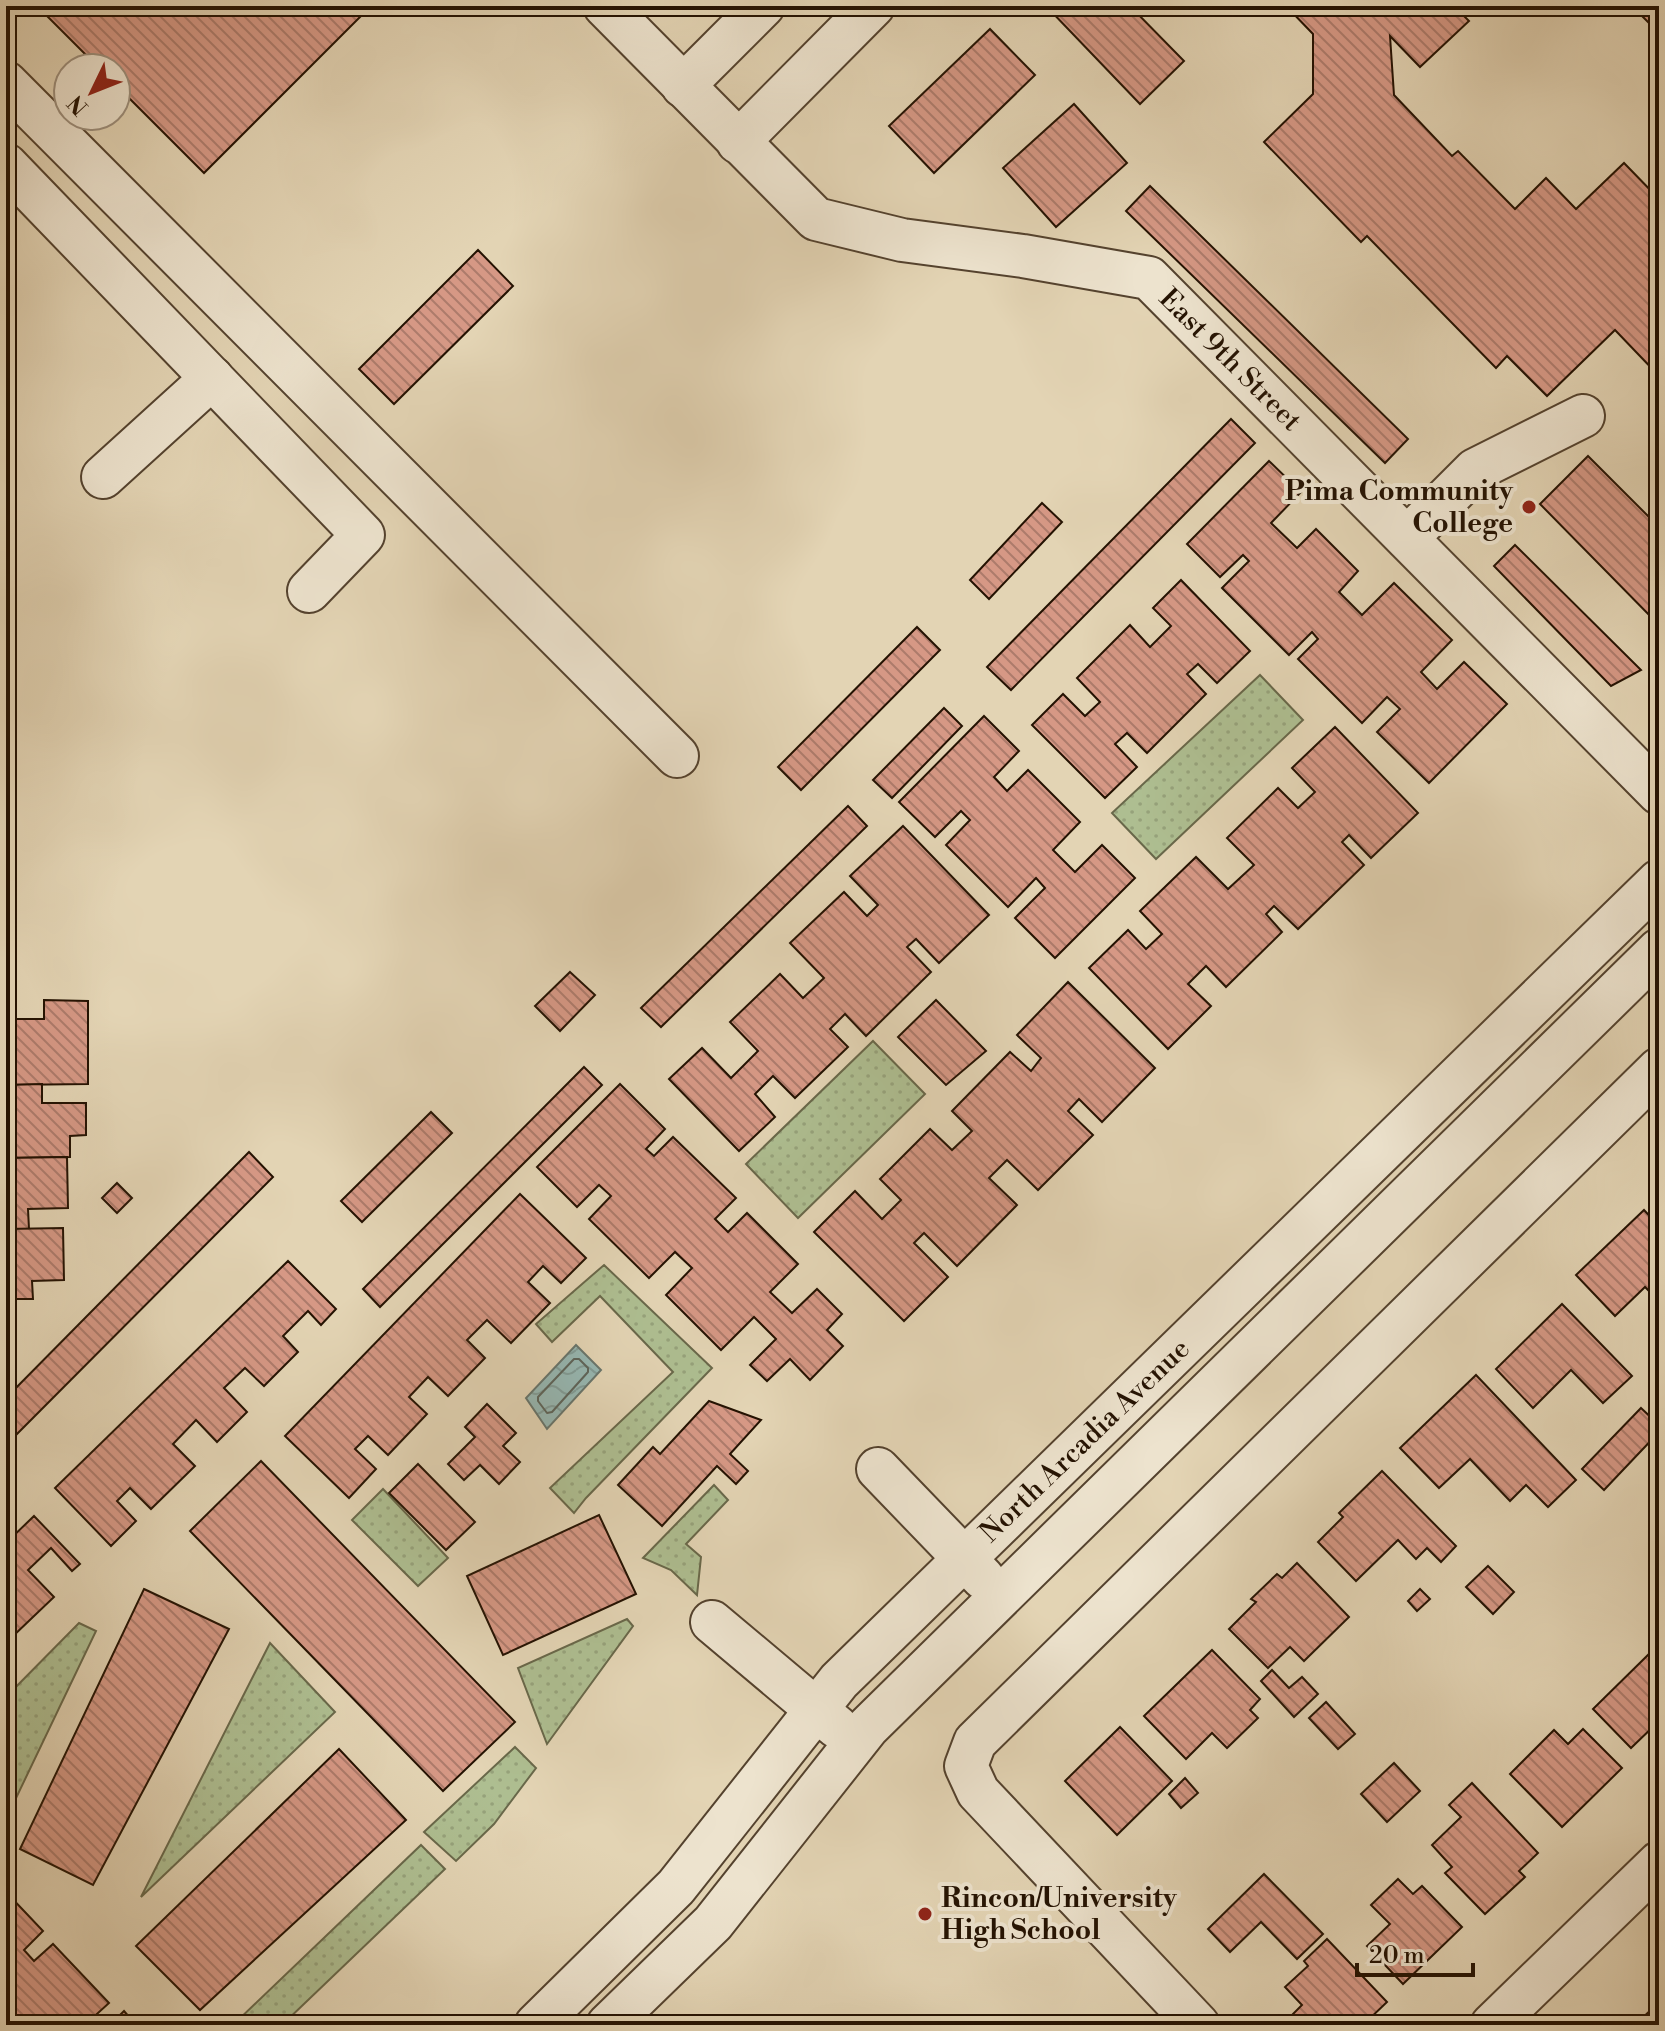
<svg xmlns="http://www.w3.org/2000/svg" width="1665" height="2031" font-family="'Libre Bodoni',serif">
<style>
.grass{fill:url(#grass-dots);stroke:#69684a;stroke-width:2}
.water{fill:url(#water-waves);stroke:#68756c;stroke-width:2}
.lines{fill:none;stroke-linecap:round;stroke-linejoin:round}
.shore{stroke:#5d645a;stroke-width:2}
.building{fill:url(#building-back-hatch);stroke:#241202;stroke-width:2}
.minor-casing{stroke:#54422e;stroke-width:46}
.minor{stroke:#ede3ce;stroke-width:42}
.poi-dot{fill:#8f2418;stroke:#ede3ce;stroke-width:3}
.labels{text-anchor:middle;dominant-baseline:central;stroke-width:8;stroke-linejoin:round;paint-order:stroke}
.street-label{font-size:28px;fill:#241202;stroke:#ede3ce}
.poi-label{font-size:28px;font-weight:bold;fill:#241202;stroke:#ede3ce;text-anchor:end}
</style>
<defs>
<pattern id="grass-dots" width="8" height="8" patternUnits="userSpaceOnUse" patternTransform="scale(2)"><rect width="8" height="8" fill="#aebe91"/><path d="M2 2h.1M6 6h.1" fill="none" stroke="#96a27b" stroke-width="1.8" stroke-linecap="round"/></pattern>
<pattern id="water-waves" width="16" height="10" patternUnits="userSpaceOnUse" patternTransform="scale(2)"><rect width="16" height="10" fill="#96b7b2"/><path d="M0 5q4-4 8 0t8 0" fill="none" stroke="#819c97"/></pattern>
<pattern id="building-back-hatch" width="6" height="6" patternUnits="userSpaceOnUse" patternTransform="scale(2)"><rect width="6" height="6" fill="#d69885"/><path d="M-1 5l2 2M0 0l6 6M5-1l2 2" fill="none" stroke="#ad7b6b"/></pattern>
</defs>
<rect width="100%" height="100%" fill="#e3d4b4"/>
<filter id="stains"><feTurbulence type="fractalNoise" baseFrequency=".0025" numOctaves="4"/><feColorMatrix values="0 0 0 0 .2 0 0 0 0 .09 0 0 0 0 .02 0 0 0 .5 -.17"/></filter>
<radialGradient id="worn" r=".72"><stop offset=".6" stop-color="#630" stop-opacity="0"/><stop offset="1" stop-color="#630" stop-opacity=".3"/></radialGradient>
<!-- grass -->
<g class="grass">
<path d="M1260,675L1303,720L1156,859L1112,813Z"/>
<path d="M873,1041L925,1094L798,1218L746,1164Z"/>
<path d="M604,1265L712,1368L586,1498L574,1513L550,1488L673,1372L600,1296L552,1342L536,1324Z"/>
<path d="M714,1485L728,1500L686,1544L701,1557L697,1595L671,1570L643,1558Z"/>
<path d="M383,1489L448,1558L418,1586L352,1520Z"/>
<path d="M627,1619L633,1626L547,1744L518,1668Z"/>
<path d="M79,1623L96,1631L6,1819V1697Z"/>
<path d="M270,1643L335,1712L141,1897Z"/>
<path d="M515,1747L536,1768L494,1824L456,1861L424,1832Z"/>
<path d="M421,1845L445,1869L282,2025H233Z"/>
</g>
<!-- water -->
<path class="water" d="M576,1345L601,1370L547,1429L526,1398Z"/>
<g class="lines">
<!-- shore -->
<path class="shore" d="M574,1359H579L588,1368V1372L552,1412L547,1413L538,1401V1397Z"/>
</g>
<!-- building -->
<g class="building">
<path d="M37,6H371L204,173L116,85V68H99Z"/>
<path d="M1046,6H1130L1184,61L1140,104Z"/>
<path d="M1286,6H1454L1469,21L1420,67L1390,36L1394,95L1452,156L1458,151L1515,209L1546,178L1576,209L1624,163L1659,199V376L1615,330L1547,396L1507,356L1496,368L1367,236L1361,242L1264,142L1313,94V34Z"/>
<path d="M1632,6H1659V33Z"/>
<path d="M990,29L1035,75L934,173L889,126Z"/>
<path d="M1074,104L1127,163L1056,227L1003,168Z"/>
<path d="M1150,186L1408,439L1385,463L1126,211Z"/>
<path d="M478,250L513,286L394,404L359,369Z"/>
<path d="M1231,419L1255,443L1011,690L987,667Z"/>
<path d="M1588,456L1659,527V625L1540,504Z"/>
<path d="M1269,461L1301,492L1271,523L1297,548L1316,529L1358,571L1339,592L1362,615L1394,583L1452,640L1421,672L1437,689L1464,662L1507,704L1429,783L1377,732L1400,709L1387,697L1362,723L1298,659L1318,639L1312,632L1289,655L1222,588L1249,561L1243,555L1220,577L1187,544Z"/>
<path d="M1042,503L1062,522L989,599L970,580Z"/>
<path d="M1515,545L1641,670L1611,686L1494,566Z"/>
<path d="M1181,580L1250,651L1217,683L1198,664L1187,674L1206,694L1147,753L1127,733L1115,744L1137,767L1105,798L1032,725L1063,694L1085,716L1100,702L1077,678L1130,625L1150,647L1171,626L1153,608Z"/>
<path d="M917,627L940,650L801,790L778,767Z"/>
<path d="M944,708L962,726L892,798L873,780Z"/>
<path d="M984,716L1019,751L994,777L1007,791L1028,770L1080,822L1053,850L1075,872L1102,845L1135,878L1055,958L1015,918L1045,888L1036,878L1008,907L946,845L970,820L961,811L935,837L899,802Z"/>
<path d="M1335,727L1418,813L1371,858L1349,835L1342,842L1364,865L1298,929L1274,906L1266,914L1282,932L1226,987L1206,966L1188,984L1211,1006L1168,1049L1089,968L1128,930L1146,949L1162,934L1140,911L1196,857L1228,889L1254,865L1227,838L1278,788L1298,808L1315,792L1292,768Z"/>
<path d="M848,806L867,826L661,1027L641,1008Z"/>
<path d="M903,826L989,915L939,963L916,939L907,947L931,972L866,1036L845,1014L830,1029L848,1047L795,1098L773,1076L755,1094L775,1117L739,1151L669,1079L702,1048L731,1078L758,1051L730,1022L780,974L803,998L824,978L790,943L844,892L867,916L878,905L850,876Z"/>
<path d="M570,972L595,995L560,1031L535,1006Z"/>
<path d="M1068,982L1155,1068L1102,1122L1079,1099L1068,1111L1093,1135L1038,1190L1007,1160L989,1178L1017,1205L957,1266L924,1233L914,1243L948,1277L904,1321L814,1232L855,1191L882,1219L901,1200L880,1179L930,1129L952,1150L972,1131L952,1111L1010,1052L1031,1071L1041,1058L1017,1035Z"/>
<path d="M44,1000L88,1001V1084L6,1085V1019H44Z"/>
<path d="M936,1000L986,1051L946,1085L898,1037Z"/>
<path d="M584,1067L602,1085L380,1307L363,1289Z"/>
<path d="M42,1084V1103H86V1135L70,1136V1157L6,1158V1085Z"/>
<path d="M620,1084L665,1129L646,1149L654,1156L673,1137L736,1198L715,1219L728,1232L747,1213L798,1264L770,1292L792,1313L817,1289L842,1314L827,1330L843,1346L810,1380L790,1359L767,1381L750,1365L776,1339L754,1317L721,1350L666,1295L692,1268L675,1252L649,1278L589,1219L611,1196L599,1185L577,1207L537,1167Z"/>
<path d="M431,1112L452,1133L362,1222L341,1201Z"/>
<path d="M249,1152L273,1177L6,1445V1398Z"/>
<path d="M67,1157L68,1208L28,1209L29,1229H6V1158Z"/>
<path d="M117,1183L132,1198L117,1213L102,1198Z"/>
<path d="M520,1194L586,1258L561,1283L543,1266L528,1282L550,1303L511,1343L487,1320L467,1340L485,1358L448,1396L428,1377L409,1397L427,1414L388,1455L368,1436L355,1449L376,1469L349,1498L285,1436Z"/>
<path d="M1644,1210L1659,1226V1301L1645,1287L1615,1316L1576,1275Z"/>
<path d="M63,1228L64,1280L32,1281L33,1299H6V1229Z"/>
<path d="M288,1261L336,1309L321,1325L308,1311L283,1336L298,1352L264,1386L245,1368L224,1388L247,1412L217,1442L196,1420L173,1444L195,1466L151,1509L130,1488L117,1501L136,1521L111,1546L55,1488Z"/>
<path d="M1562,1304L1632,1376L1603,1403L1571,1370L1533,1408L1496,1369Z"/>
<path d="M1476,1375L1576,1480L1548,1507L1526,1485L1510,1501L1470,1459L1439,1488L1400,1448Z"/>
<path d="M709,1401L761,1420L730,1454L748,1471L736,1484L717,1466L662,1526L618,1485L653,1447L660,1454Z"/>
<path d="M487,1404L516,1433L503,1446L520,1462L499,1484L480,1465L464,1480L448,1464L475,1437L465,1427Z"/>
<path d="M1641,1408L1659,1425V1432L1604,1490L1582,1469Z"/>
<path d="M261,1461L515,1722L443,1791L190,1531Z"/>
<path d="M418,1464L475,1522L446,1550L389,1493Z"/>
<path d="M1382,1471L1456,1546L1441,1562L1427,1548L1416,1559L1398,1540L1356,1581L1318,1542L1343,1517L1339,1513Z"/>
<path d="M599,1515L636,1594L503,1655L467,1576Z"/>
<path d="M34,1516L80,1564L72,1571L51,1548L28,1570L54,1597L12,1637L6,1631V1543Z"/>
<path d="M1297,1563L1349,1617L1304,1661L1290,1647L1268,1668L1229,1629L1256,1602L1251,1599L1277,1574L1282,1578Z"/>
<path d="M1488,1566L1514,1592L1493,1614L1466,1587Z"/>
<path d="M144,1589L229,1629L93,1885L20,1849Z"/>
<path d="M1420,1589L1430,1599L1417,1611L1408,1601Z"/>
<path d="M1212,1650L1260,1699L1250,1710L1258,1718L1227,1748L1212,1733L1186,1759L1144,1716Z"/>
<path d="M1651,1652L1659,1660V1721L1631,1748L1593,1709Z"/>
<path d="M1272,1670L1289,1688L1302,1677L1318,1694L1294,1717L1261,1681Z"/>
<path d="M1326,1702L1355,1734L1338,1749L1309,1718Z"/>
<path d="M1120,1727L1172,1781L1117,1835L1065,1781Z"/>
<path d="M1583,1729L1622,1768L1562,1827L1510,1774L1554,1730L1568,1744Z"/>
<path d="M339,1749L406,1820L200,2010L136,1946Z"/>
<path d="M1394,1763L1420,1791L1387,1822L1361,1794Z"/>
<path d="M1185,1778L1198,1793L1181,1808L1169,1794Z"/>
<path d="M1472,1783L1538,1853L1519,1871L1525,1877L1485,1914L1445,1873L1452,1867L1432,1845L1461,1817L1449,1805Z"/>
<path d="M1264,1874L1323,1934L1297,1959L1261,1922L1230,1952L1208,1929Z"/>
<path d="M1398,1879L1413,1894L1422,1886L1462,1927L1403,1984L1367,1946L1390,1924L1371,1905Z"/>
<path d="M6,1892L43,1931L24,1950L34,1961L53,1944L109,2003L87,2023L89,2025H6Z"/>
<path d="M1327,1939L1387,2002L1363,2025H1297L1290,2017L1302,2005L1285,1987L1308,1966L1304,1961Z"/>
<path d="M1659,2002V2025H1635Z"/>
<path d="M124,2011L136,2025H110Z"/>
</g>
<g class="lines">
<!-- minor casing -->
<g class="minor-casing">
<g id="minor">
<path d="M605,6L816,219L902,240L1023,256L1149,278L1659,793"/>
<path d="M6,83L677,756"/>
<path d="M683,86L763,6"/>
<path d="M738,142L873,6"/>
<path d="M6,165L363,535L309,591"/>
<path d="M103,477L212,378"/>
<path d="M1407,538L1475,470L1583,416"/>
<path d="M878,1469L983,1578"/>
<path d="M712,1622L837,1727"/>
<path d="M536,2025L676,1887L839,1681L1659,881"/>
<path d="M608,2025L713,1923L868,1727L1659,950"/>
<path d="M1198,2025L978,1792L966,1766L975,1742L1659,1069"/>
<path d="M1492,2025L1659,1863"/>
</g>
</g>
<!-- minor -->
<use href="#minor" class="minor"/>
</g>
<!-- markers -->
<g class="poi-dot">
<circle cx="1529" cy="507" r="8"/>
<circle cx="925" cy="1914" r="8"/>
</g>
<g class="labels">
<!-- street labels -->
<g class="street-label">
<text transform="translate(1230 360) rotate(45)">East 9th Street</text>
<text transform="translate(1085 1441) rotate(-44)">North Arcadia Avenue</text>
</g>
<!-- poi labels -->
<g class="poi-label">
<text x="1513" y="491">Pima Community<tspan x="1513" dy="32">College</tspan></text>
<text x="941" y="1898" text-anchor="start">Rincon/University<tspan x="941" dy="32">High School</tspan></text>
</g>
</g>
<!-- margin -->
<rect width="1665" height="2031" fill="none" stroke="#e3d4b4" stroke-width="32"/>
<rect x="8" y="8" width="1649" height="2015" fill="none" stroke="#241202" stroke-width="4"/>
<rect x="16" y="16" width="1633" height="1999" fill="none" stroke="#241202" stroke-width="2"/>
<!-- north arrow -->
<g transform="translate(92 92) rotate(227)"><circle r="38" fill="#ede3ce" stroke="#9d8f7c" stroke-width="2"/>
<path d="M0-6L14 30L0 20L-14 30Z" fill="#8f2418"/>
<text y="-12" font-size="22" font-weight="bold" text-anchor="middle" fill="#241202">N</text>
</g>
<!-- scale -->
<path d="M1357 1963v12h116v-12" fill="none" stroke="#241202" stroke-width="4"/>
<text x="1369" y="1963" font-size="24" fill="#241202" stroke="#ede3ce" stroke-width="6" paint-order="stroke">20 m</text>
<rect width="100%" height="100%" filter="url(#stains)"/>
<rect width="100%" height="100%" fill="url(#worn)"/>
</svg>
